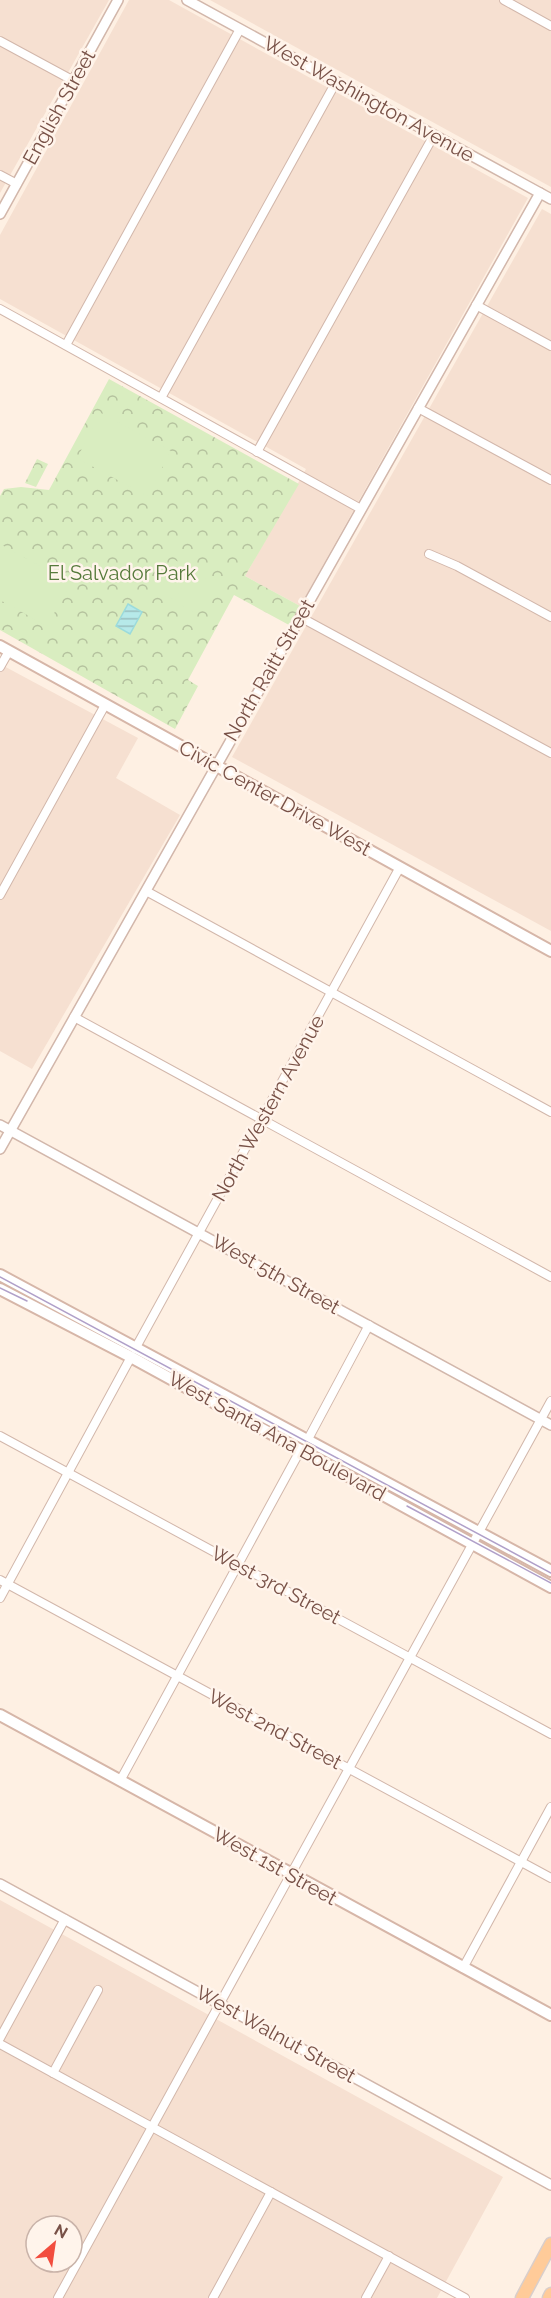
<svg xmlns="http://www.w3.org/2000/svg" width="551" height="2298" font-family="Raleway,sans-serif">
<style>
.residential{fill:#f6e0d1;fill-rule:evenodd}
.park{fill:url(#park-crowns)}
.pitch{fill:#d9edc0}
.water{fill:url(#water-rules);stroke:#9bdbdc;stroke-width:1.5}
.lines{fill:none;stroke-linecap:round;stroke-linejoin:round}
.minor-casing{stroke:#d2b7ab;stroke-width:10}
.tertiary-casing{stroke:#d2b7ab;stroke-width:12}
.secondary-casing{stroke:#d6b6a8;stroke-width:14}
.primary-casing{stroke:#d9cecb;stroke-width:15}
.minor{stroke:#fff;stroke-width:8}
.tertiary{stroke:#fff;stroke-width:9}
.secondary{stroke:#fff;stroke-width:10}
.primary{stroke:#ffcb99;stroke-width:12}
.tram{stroke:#b0a0c9;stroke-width:1.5}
.labels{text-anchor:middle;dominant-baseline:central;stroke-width:5;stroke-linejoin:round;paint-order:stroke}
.street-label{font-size:20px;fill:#785147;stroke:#fff4eb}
.park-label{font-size:20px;fill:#567a3b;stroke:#fff4eb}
</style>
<defs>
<pattern id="park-crowns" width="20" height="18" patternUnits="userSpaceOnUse" patternTransform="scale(1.5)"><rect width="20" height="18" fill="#d9edc0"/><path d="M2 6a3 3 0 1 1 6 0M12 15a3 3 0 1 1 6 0" fill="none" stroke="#b5c29e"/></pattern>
<pattern id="water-rules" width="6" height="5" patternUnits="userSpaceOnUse" patternTransform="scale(1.5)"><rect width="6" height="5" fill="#b6e9e9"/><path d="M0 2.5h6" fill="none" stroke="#99bfbf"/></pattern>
</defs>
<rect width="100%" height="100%" fill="#fef0e3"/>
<!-- residential -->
<g class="residential">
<path d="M0,0H109L0,193Z"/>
<path d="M129,0H169L528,198L300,606L245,576L306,469L0,299V235Z"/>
<path d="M210,0H551V187Z"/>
<path d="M542,209L551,214V931L232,757Z"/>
<path d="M0,664L138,738L116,778L180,815L32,1069L0,1051Z"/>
<path d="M0,1900L503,2177L437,2298H0ZM36,2226H72V2262H36Z"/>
</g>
<!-- park -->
<g class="park">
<path d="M109,379L299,484L245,576L300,606L289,625L234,595L188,680L198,686L175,729L0,630V496L4,489L21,487L49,490Z"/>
<path d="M37,459L48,464L36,487L25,483Z"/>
</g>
<!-- pitch -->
<g class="pitch">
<path d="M101,413L171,451L147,496L77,458Z"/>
<path d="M0,544L71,583L47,626L0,600Z"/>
<path d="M173,559L192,569L175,600L156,589Z"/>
<path d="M195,572L213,583L196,613L178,603Z"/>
</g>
<!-- water -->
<path class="water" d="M128,604L142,612L130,634L116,626Z"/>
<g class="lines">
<!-- minor casing -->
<g class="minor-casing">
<g id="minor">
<path d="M504,0L551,26"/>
<path d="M0,41L74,81"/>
<path d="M0,175L17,184"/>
<path d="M476,305L551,346"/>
<path d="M0,309L361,509"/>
<path d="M66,345L240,29"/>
<path d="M161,398L336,82"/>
<path d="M418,408L551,480"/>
<path d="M257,452L434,135"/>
<path d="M429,554L457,566L551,617"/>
<path d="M300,617L551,753"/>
<path d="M0,667L9,651"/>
<path d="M146,891L551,1112"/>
<path d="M0,895L105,705"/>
<path d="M74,1017L551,1277"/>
<path d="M135,1349L400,867"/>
<path d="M0,1436L551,1734"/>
<path d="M307,1441L369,1325"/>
<path d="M0,1580L551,1878"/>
<path d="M0,1598L131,1357"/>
<path d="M120,1781L301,1449"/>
<path d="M463,1968L551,1807"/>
<path d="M0,2038L65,1919"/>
<path d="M0,2044L465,2298"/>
<path d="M53,2073L98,1990"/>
<path d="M58,2298L551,1401"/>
<path d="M213,2298L271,2192"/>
<path d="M366,2298L389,2256"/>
</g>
</g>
<!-- tertiary casing -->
<g class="tertiary-casing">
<g id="tertiary">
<path d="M187,0L551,199"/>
<path d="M0,214L118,0"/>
<path d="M0,1125L551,1425"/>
<path d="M0,1149L540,193"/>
<path d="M0,1884L551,2185"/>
</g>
</g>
<!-- secondary casing -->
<g class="secondary-casing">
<g id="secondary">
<path d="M0,646L551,951"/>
<path d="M0,1275L551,1571"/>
<path d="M0,1289L131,1357L551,1587"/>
<path d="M0,1715L551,2015"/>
</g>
</g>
<!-- primary casing -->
<g class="primary-casing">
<g id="primary">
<path d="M522,2298L551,2244"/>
<path d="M549,2298L551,2294"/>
</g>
</g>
<!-- minor -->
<use href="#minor" class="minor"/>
<!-- tertiary -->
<use href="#tertiary" class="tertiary"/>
<!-- secondary -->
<use href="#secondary" class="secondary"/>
<!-- primary -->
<use href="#primary" class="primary"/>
<!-- tram -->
<g class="tram">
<path d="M0,1277L551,1573"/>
<path d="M0,1288L27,1301"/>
<path d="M407,1506L551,1583"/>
</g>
</g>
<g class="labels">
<!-- street labels -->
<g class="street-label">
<text transform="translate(369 99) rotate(29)">West Washington Avenue</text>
<text transform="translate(59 107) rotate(-61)">English Street</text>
<text transform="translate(269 670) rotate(-60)">North Raitt Street</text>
<text transform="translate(275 798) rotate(29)">Civic Center Drive West</text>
<text transform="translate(268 1108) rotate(-61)">North Western Avenue</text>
<text transform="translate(276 1274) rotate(29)">West 5th Street</text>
<text transform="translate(277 1436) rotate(29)">West Santa Ana Boulevard</text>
<text transform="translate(276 1585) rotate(28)">West 3rd Street</text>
<text transform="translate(275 1729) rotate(28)">West 2nd Street</text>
<text transform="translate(275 1866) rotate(29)">West 1st Street</text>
<text transform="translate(276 2034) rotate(29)">West Walnut Street</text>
</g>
<!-- park labels -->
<g class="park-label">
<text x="122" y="573">El Salvador Park</text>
</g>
</g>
<!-- north arrow -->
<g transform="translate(54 2244) rotate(29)"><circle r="28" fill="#fff4eb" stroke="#c9b3a9" stroke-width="1.5"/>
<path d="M0-4.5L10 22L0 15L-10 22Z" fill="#f24d3e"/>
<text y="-9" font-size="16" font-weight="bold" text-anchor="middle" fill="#785147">N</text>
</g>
</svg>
